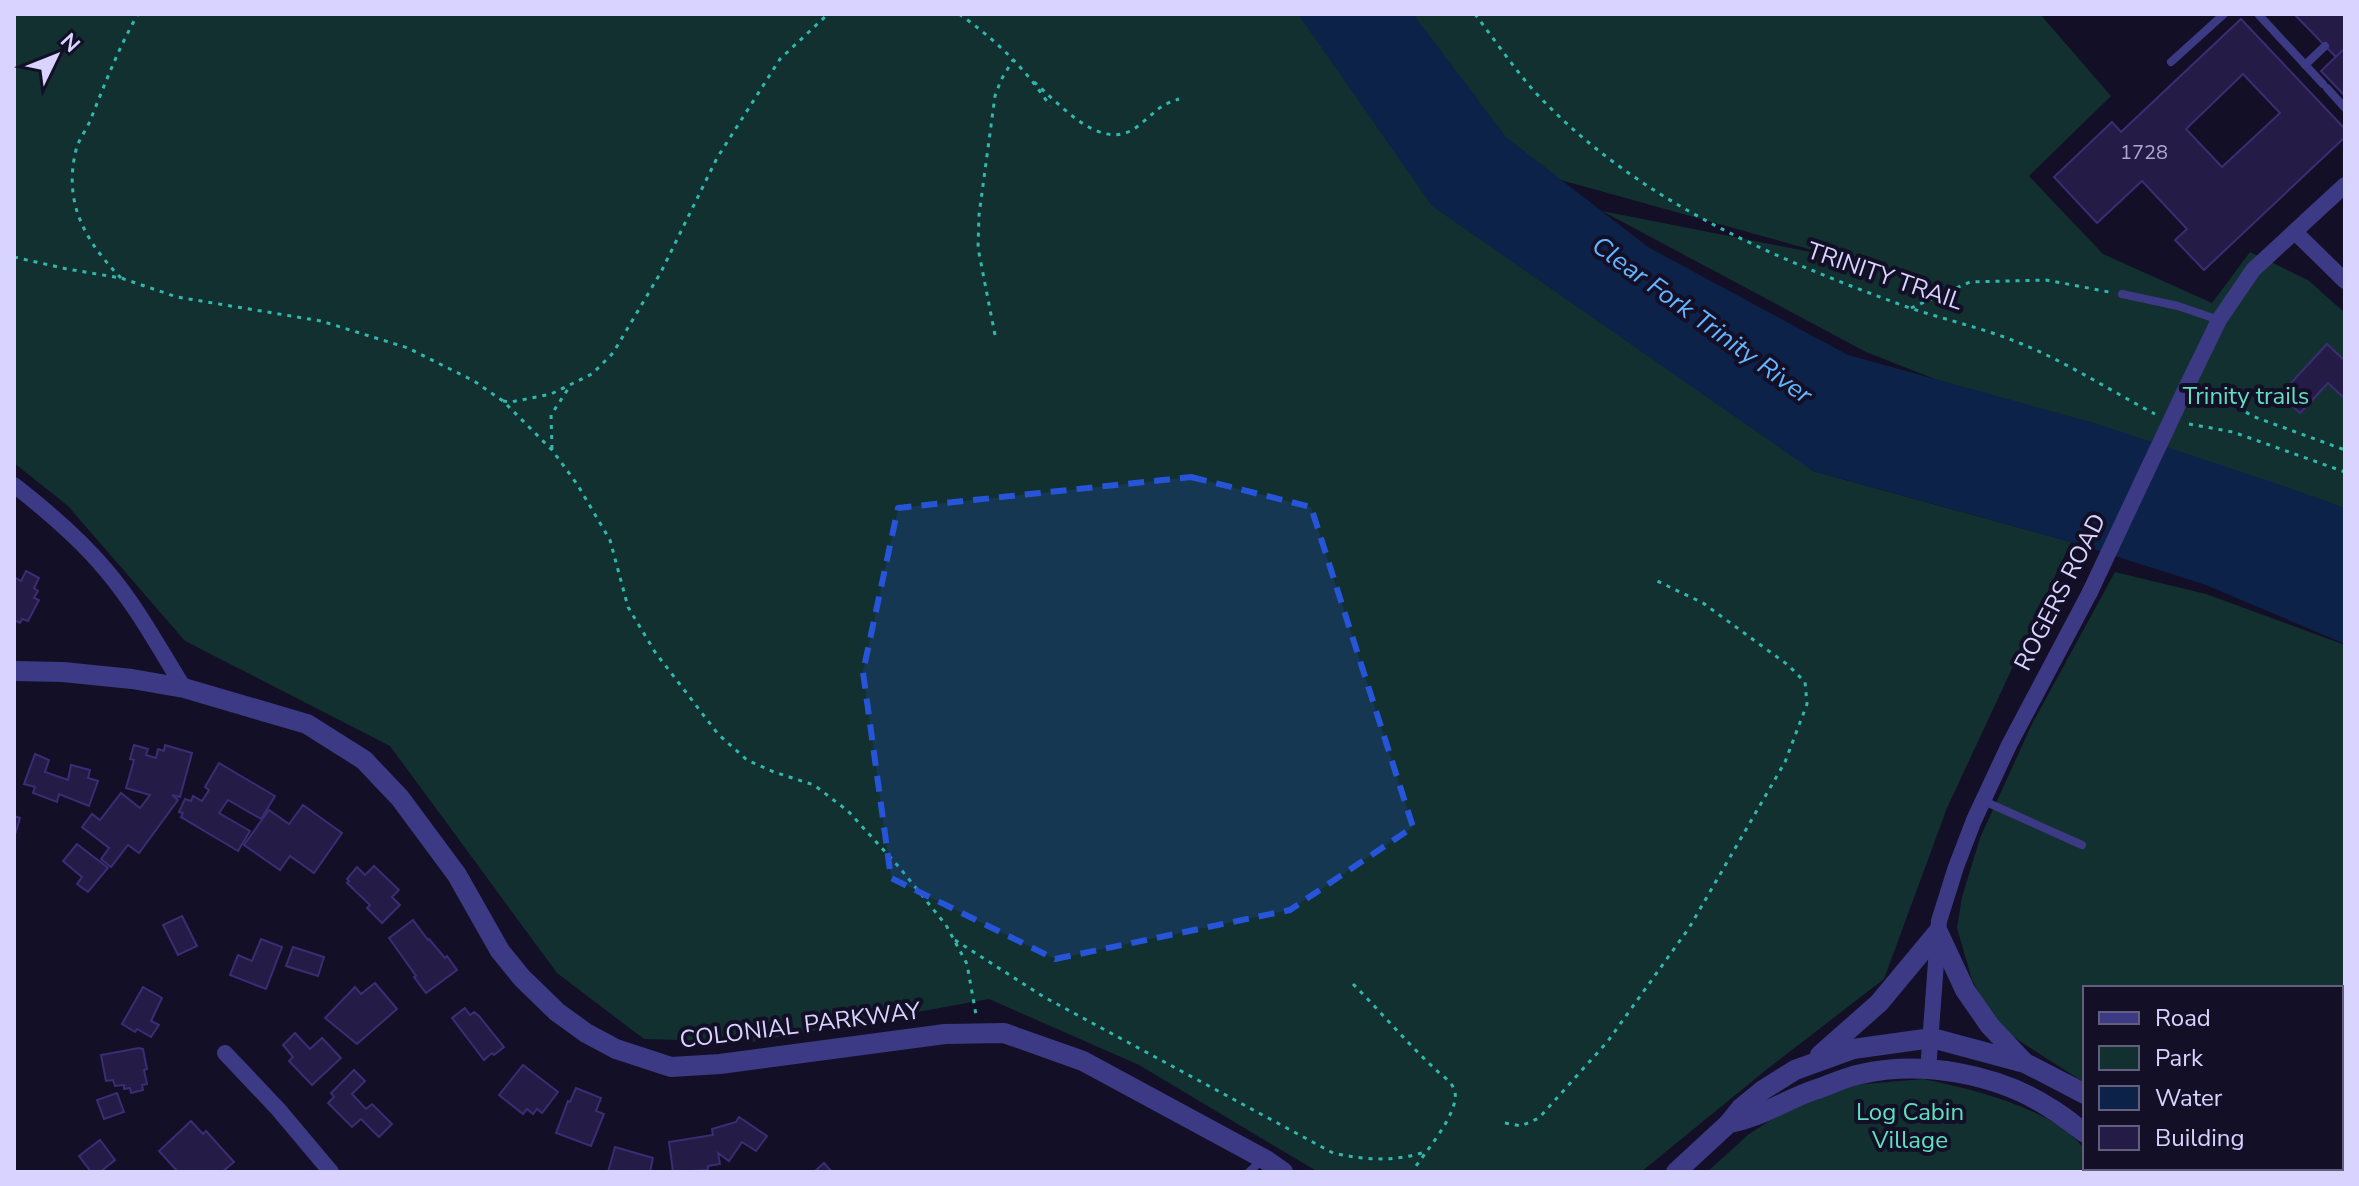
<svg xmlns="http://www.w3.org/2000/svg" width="2359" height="1186" font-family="'Nunito Sans',sans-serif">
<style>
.green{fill:#12302f}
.water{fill:#0c2248}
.building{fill:#241b47;stroke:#3b2d73;stroke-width:2;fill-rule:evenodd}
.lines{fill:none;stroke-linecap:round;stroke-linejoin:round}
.path{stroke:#2fb8b0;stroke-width:3;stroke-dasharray:4 6;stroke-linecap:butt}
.service{stroke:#3d3a85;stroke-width:8}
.minor{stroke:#3d3a85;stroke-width:16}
.tertiary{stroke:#3d3a85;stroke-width:20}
.minor-bridge{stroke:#3d3a85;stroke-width:16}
.marked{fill:#2655da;fill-opacity:0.2;stroke:#2655da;stroke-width:6;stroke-dasharray:16 10;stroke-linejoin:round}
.labels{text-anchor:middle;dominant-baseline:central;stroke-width:8;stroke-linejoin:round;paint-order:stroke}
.number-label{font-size:20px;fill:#aca6d1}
.street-label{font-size:24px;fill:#d9d4ff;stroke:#130f26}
.park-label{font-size:24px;fill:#5fe0c0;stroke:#130f26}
.water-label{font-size:26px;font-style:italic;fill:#62b6ff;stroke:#130f26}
</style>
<rect width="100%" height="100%" fill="#130f26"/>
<!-- green -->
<g class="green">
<path d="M14,14H1298L1813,471L2071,542L1947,808L1884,979L1766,1070L1641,1172H1318L1139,1065L989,999L752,1042L644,1039L557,973L390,746L185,641L68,506L14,463Z"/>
<path d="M1403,14H2040L2111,96L2029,176L2103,254L2212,303L2250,252L2308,280L2345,313V541L1866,352L1602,211L1841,258L1489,160Z"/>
<path d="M2115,572L2206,594L2345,645V1172H2194L2191,1168H2341V988H2085V1083L2015,1038L1993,1018L1972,980L1957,928L1962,897L1980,838L2032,724Z"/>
<path d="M1923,1079C1972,1089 2019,1101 2062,1127C2070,1133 2078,1142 2085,1149V1168H2104L2108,1172H1707L1749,1134L1794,1105L1841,1086Z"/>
</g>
<!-- water -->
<path class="water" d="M1298,14H1413L1506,137L1648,247L1848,355L2098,424L2284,486L2345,508V644L2206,585L2071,542L1813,471L1432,206Z"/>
<!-- building -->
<g class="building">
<path d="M2294,14H2345V48L2336,57Z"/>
<path d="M2241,19L2345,129V137L2204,270L2175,240L2187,229L2142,181L2097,223L2054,177L2112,122L2121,132ZM2243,74L2280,113L2222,167L2186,129Z"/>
<path d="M2345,48V96L2321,71Z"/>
<path d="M2327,344L2345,361V399L2328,383L2300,413L2280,395Z"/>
<path d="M26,571L39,578L34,588L38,591L34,598L39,600L28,621L22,619L20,623L14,620V577L21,581Z"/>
<path d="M134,745L148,749L146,755L156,758L158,749L164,751L165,745L192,753L180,797L172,795L178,800L139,853L128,845L111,867L101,859L109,848L82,827L92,814L100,820L121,793L140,808L150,795L126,788L134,760L130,759Z"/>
<path d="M35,754L49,760L45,772L68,780L71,765L90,770L88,778L98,781L89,806L59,794L57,802L33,793L35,787L24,784Z"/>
<path d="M219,763L275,796L261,819L228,800L219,813L250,831L238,851L181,817L183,813L179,812L185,799L191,801L193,796L202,801L209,790L205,787Z"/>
<path d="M303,805L342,833L314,873L290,856L280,870L244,845L269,810L289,824Z"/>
<path d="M14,816L20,818L14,838Z"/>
<path d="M77,844L108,868L88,892L77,884L82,877L63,861Z"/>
<path d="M374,866L399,890L392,897L400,905L382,923L367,908L370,905L347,883L349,881L347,879L357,867L365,875Z"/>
<path d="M182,916L197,946L178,955L163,925Z"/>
<path d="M413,920L428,940L429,939L445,958L447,956L457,970L426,993L414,977L416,976L389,938Z"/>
<path d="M261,939L282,947L266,989L230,975L238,955L252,961Z"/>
<path d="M293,947L324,957L318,976L286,966Z"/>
<path d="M375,983L397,1009L357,1044L325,1018L355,987L361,994Z"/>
<path d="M143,987L162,998L151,1021L159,1025L151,1037L137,1029L135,1032L122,1024Z"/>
<path d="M465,1008L470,1015L474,1012L479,1016L504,1047L494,1055L492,1053L484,1060L452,1018Z"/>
<path d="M295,1033L310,1049L322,1038L341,1058L312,1085L289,1061L293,1057L283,1045Z"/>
<path d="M139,1048L143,1049L147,1069L144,1070L147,1084L142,1085L143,1090L131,1093L130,1088L124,1089V1085L115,1086L113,1080L106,1081L101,1055Z"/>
<path d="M523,1065L558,1092L542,1113L537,1109L533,1114L527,1109L523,1114L499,1095Z"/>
<path d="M354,1070L365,1081L352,1094L366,1109L372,1104L392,1124L379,1137L361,1119L352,1127L328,1103L334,1097L331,1093Z"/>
<path d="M576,1088L601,1098L596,1111L604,1114L591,1146L556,1133L568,1101L570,1102Z"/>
<path d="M117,1093L124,1112L104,1119L97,1100Z"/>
<path d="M739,1117L767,1136L756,1151L742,1142L729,1161L718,1153L720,1164L708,1166V1170L673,1172L669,1142L713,1135L712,1129L736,1122Z"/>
<path d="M191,1121L203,1134L206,1131L234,1162L222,1172H178L159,1151Z"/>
<path d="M100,1140L115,1160L100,1172H91L79,1156Z"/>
<path d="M615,1147L653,1158L650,1172H608Z"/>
<path d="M824,1163L832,1172H814Z"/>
</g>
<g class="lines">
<!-- path -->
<g class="path">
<path d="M959,14C995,39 1026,69 1050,106"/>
<path d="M1475,14C1494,39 1513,67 1534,91C1635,200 1770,257 1907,307C1945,320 1984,328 2022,344C2068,363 2111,391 2155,414"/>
<path d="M1034,82C1060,104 1102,155 1138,126C1155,113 1157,106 1179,99"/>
<path d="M14,257L67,269L121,278L177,297L321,321L408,348L474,381L503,401L552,450L577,484L610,540L628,607L655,652L718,734L747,760L774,772L814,785L848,811L899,867L946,925L967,964L976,1015"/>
<path d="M121,278C85,241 63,203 76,150C79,138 88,128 92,116C106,81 119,47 138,14"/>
<path d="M1911,308L1970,282L2046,280L2109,292"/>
<path d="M995,335L978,248L979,215L995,96L1001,80L1013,60"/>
<path d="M2204,385L2252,416L2345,450"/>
<path d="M503,401L511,402L551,394L592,374L613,353L661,272L717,158L780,59L828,14"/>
<path d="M2189,424L2233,432L2345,472"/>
<path d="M552,449L551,415L570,386"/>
<path d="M955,940L1044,997L1333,1153C1365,1160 1394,1162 1425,1152"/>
<path d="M1353,984C1381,1012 1406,1042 1435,1069C1441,1075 1453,1082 1455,1092C1459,1114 1424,1153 1412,1172"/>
<path d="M1505,1123L1521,1126L1539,1118L1608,1041L1689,928L1785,762L1807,704L1805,682L1788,665L1703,603L1655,580"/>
</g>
<!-- service -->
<g class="service">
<path d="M2258,14L2323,84"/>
<path d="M2171,62L2224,14"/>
<path d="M2305,65L2325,46"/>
<path d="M2327,88L2345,108"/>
<path d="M2122,294L2178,306L2219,320"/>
<path d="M1984,801L2082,845"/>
<path d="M1249,1172L1263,1159"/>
</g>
<!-- minor -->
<g class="minor">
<path d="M2295,232L2345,281"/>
<path d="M2187,386L2219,320L2253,270L2345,185"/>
<path d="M14,485C46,510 79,538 105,569C136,605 159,648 184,688"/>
<path d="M225,1053L278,1109L331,1172"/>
<path d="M1928,1071L1939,921L1956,867L1974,820L2009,745L2090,592"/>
</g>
<!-- tertiary -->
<g class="tertiary">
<path d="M14,671L63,672L132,679L184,688L307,724L364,760L400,798L457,875L500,951L522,978L557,1012L586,1033L616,1049L671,1067L720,1064L945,1034L1004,1033L1083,1061L1266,1160L1283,1172"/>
<path d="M1820,1055L1879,1003L1938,932L1965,990L1990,1026L2023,1061"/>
<path d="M1729,1123C1760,1118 1785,1100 1814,1090C1830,1085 1845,1077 1861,1074C1922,1060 1998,1074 2050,1108C2062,1115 2074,1125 2085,1133"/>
<path d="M2121,1168L2125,1172"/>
<path d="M2163,1168L2166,1172"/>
<path d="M1676,1172L1729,1123L1741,1108L1763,1090L1795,1070L1853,1049L1932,1038L2025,1063L2085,1094"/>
</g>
<!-- minor-bridge -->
<path class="minor-bridge" d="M2090,592L2187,386"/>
</g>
<!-- marked area -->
<path class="marked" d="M1191,477L1311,507L1413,827L1290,910L1055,959L891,878L863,672L898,508Z"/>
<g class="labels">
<!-- number labels -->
<g class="number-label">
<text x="2144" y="152">1728</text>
</g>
<!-- street labels -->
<g class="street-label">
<text transform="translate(1885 276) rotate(19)">TRINITY TRAIL</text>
<text transform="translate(2060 592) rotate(-63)">ROGERS ROAD</text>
<text transform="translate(800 1025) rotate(-7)">COLONIAL PARKWAY</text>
</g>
<!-- park labels -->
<g class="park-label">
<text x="2246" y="396">Trinity trails</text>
<text x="1910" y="1112">Log Cabin<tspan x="1910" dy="28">Village</tspan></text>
</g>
<!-- water labels -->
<g class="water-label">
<text transform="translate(1702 320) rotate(36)">Clear Fork Trinity River</text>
</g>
</g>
<!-- border -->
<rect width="2359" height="1186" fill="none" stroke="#d9d4ff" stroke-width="32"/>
<!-- legend -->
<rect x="2083" y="986" width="260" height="184" fill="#130f26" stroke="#625e7d" stroke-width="2"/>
<rect x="2099" y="1012" width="40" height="12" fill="#3d3a85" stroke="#625e7d" stroke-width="2"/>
<text x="2155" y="1026" font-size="24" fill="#d9d4ff">Road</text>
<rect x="2099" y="1046" width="40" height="24" fill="#12302f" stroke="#625e7d" stroke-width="2"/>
<text x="2155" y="1066" font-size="24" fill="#d9d4ff">Park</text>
<rect x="2099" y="1086" width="40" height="24" fill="#0c2248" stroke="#625e7d" stroke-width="2"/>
<text x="2155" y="1106" font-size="24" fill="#d9d4ff">Water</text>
<rect x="2099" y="1126" width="40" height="24" fill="#241b47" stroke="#625e7d" stroke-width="2"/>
<text x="2155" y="1146" font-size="24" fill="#d9d4ff">Building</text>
<!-- north arrow -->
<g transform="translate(56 56) rotate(47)" stroke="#130f26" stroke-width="6" paint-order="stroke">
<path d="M0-6L14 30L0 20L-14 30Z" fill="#d9d4ff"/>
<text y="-12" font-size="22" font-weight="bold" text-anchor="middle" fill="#d9d4ff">N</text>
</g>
</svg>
